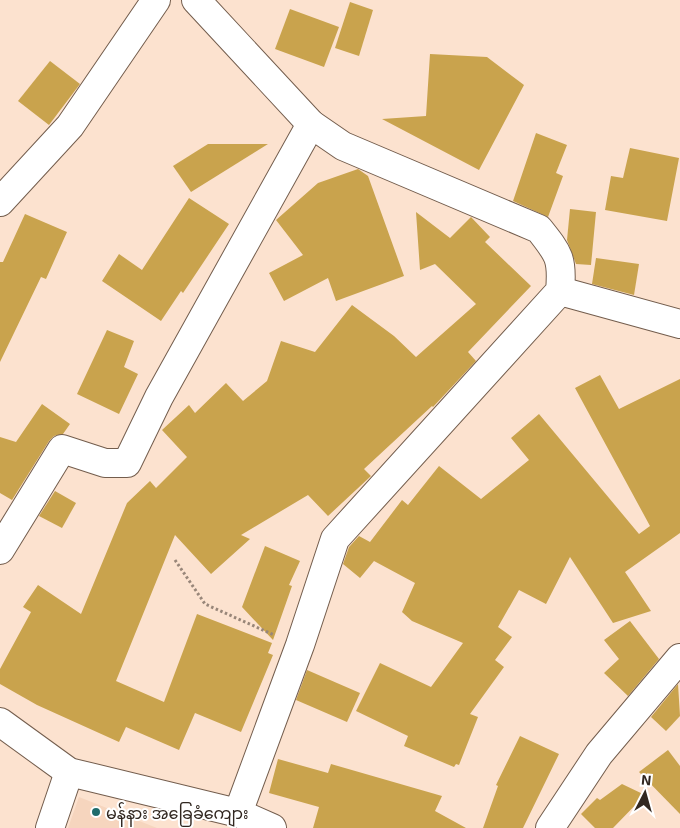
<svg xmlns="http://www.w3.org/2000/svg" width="680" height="828" font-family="'Exo 2','Noto Sans Myanmar',sans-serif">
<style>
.built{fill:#f6d5be}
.building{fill:#c9a34d}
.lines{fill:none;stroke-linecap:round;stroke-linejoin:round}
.street-casing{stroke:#735d4d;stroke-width:30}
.secondary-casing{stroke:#735d4d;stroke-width:30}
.path{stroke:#988679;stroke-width:3;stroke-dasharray:2.5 2.5;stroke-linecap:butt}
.street{stroke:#fff;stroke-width:28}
.secondary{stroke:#fff;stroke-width:28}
.poi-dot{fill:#1f6c6c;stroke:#fff;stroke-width:2}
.labels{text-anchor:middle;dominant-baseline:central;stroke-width:4;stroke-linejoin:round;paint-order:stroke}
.poi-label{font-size:16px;fill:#312720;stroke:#fff;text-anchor:start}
</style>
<rect width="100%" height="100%" fill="#fce2cf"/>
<!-- built -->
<path class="built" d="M79,797L157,828H68Z"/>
<!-- building -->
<g class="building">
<path d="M350,2L373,10L359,56L335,48Z"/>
<path d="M290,9L339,27L324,67L275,49Z"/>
<path d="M430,54L487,57L524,85L479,170L382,119L426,116Z"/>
<path d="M50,61L80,84L49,125L18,101Z"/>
<path d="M536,133L567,145L556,173L563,176L548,217L513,201Z"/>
<path d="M208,144H268L191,192L173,166Z"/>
<path d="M630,148L679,158L667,221L605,210L611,176L623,178Z"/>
<path d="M358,169L368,176L404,276L336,301L328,278L284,301L269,273L303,255L276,220L318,183Z"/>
<path d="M189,198L229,224L183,293L181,291L161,321L102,281L119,254L142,270Z"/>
<path d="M570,209L596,212L591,265L576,264L567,240Z"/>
<path d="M416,212L450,238L471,217L490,237L485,242L531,286L468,352L476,361L433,407L432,406L364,469L371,476L328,516L308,495L241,535L250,539L211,574L175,535L116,681L164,702L197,614L272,643L268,653L273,655L241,732L195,713L179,750L126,727L119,742L37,705L0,684V669L31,612L23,607L38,585L81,614L127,503L150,481L156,488L187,457L162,430L189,405L195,413L226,383L243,401L267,381L281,341L315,352L352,305L394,336L416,357L476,304L435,264L420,270Z"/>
<path d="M25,214L67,232L46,279L41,277L0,362V262H3Z"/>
<path d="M596,258L639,264L634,295L592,284Z"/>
<path d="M107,330L134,341L124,367L138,374L119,414L77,394Z"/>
<path d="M600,375L619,409L680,379V533L625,572L651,611L613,623L570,557L546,604L519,590L498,627L512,637L495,660L504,667L470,714L478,717L459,765L456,764L454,767L404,746L408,736L356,711L380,663L431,687L463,643L412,621L402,612L415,583L374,561L360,578L343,564L349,547L359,536L370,542L402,500L408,505L439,466L481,499L529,460L511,438L539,414L639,534L650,526L575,388Z"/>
<path d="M42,404L70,424L63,434L54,436L49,441L12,500L0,493V437L16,442Z"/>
<path d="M55,491L76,503L62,528L39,516Z"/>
<path d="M265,546L300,561L289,585L292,586L273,640L242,607Z"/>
<path d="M630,621L659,659L628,696L604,673L619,659L604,640Z"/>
<path d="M307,670L360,693L347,722L296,700Z"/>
<path d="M678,684L680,716L666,731L651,717Z"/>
<path d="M520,736L559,754L523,828H483L498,786L496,785Z"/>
<path d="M668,750L680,766V814L639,772Z"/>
<path d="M278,759L328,773L331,764L442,796L435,811L466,828H313L319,807L269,793Z"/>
<path d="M622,784L645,795L613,828H595L581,814L597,798L600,800Z"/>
</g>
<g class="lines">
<!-- street casing -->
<g class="street-casing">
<g id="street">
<path d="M196,0L311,124L343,146L539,229C559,254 563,259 560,291L335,539L300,645L238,813"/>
<path d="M0,202L70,126L156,0"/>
<path d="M560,291L680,324"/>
<path d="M0,550L62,449L105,463H127L159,397L311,124"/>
<path d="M50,828L69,772"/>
<path d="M550,828L599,754L680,658"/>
</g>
</g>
<!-- secondary casing -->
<g class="secondary-casing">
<path id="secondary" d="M0,722L69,772L238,813L272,828"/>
</g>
<!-- path -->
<path class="path" d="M175,560L205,604L274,635"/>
<!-- street -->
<use href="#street" class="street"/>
<!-- secondary -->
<use href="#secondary" class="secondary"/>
</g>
<!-- markers -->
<circle class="poi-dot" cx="96" cy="812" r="5"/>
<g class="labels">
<!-- poi labels -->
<g class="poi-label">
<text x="106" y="812">မန်နား အခြေခံကျေား</text>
</g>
</g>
<!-- north arrow -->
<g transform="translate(645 793) rotate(6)" stroke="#ffffff" stroke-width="4" paint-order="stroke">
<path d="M0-4L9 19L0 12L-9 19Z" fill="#312720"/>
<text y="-8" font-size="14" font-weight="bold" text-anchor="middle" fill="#312720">N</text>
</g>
</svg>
